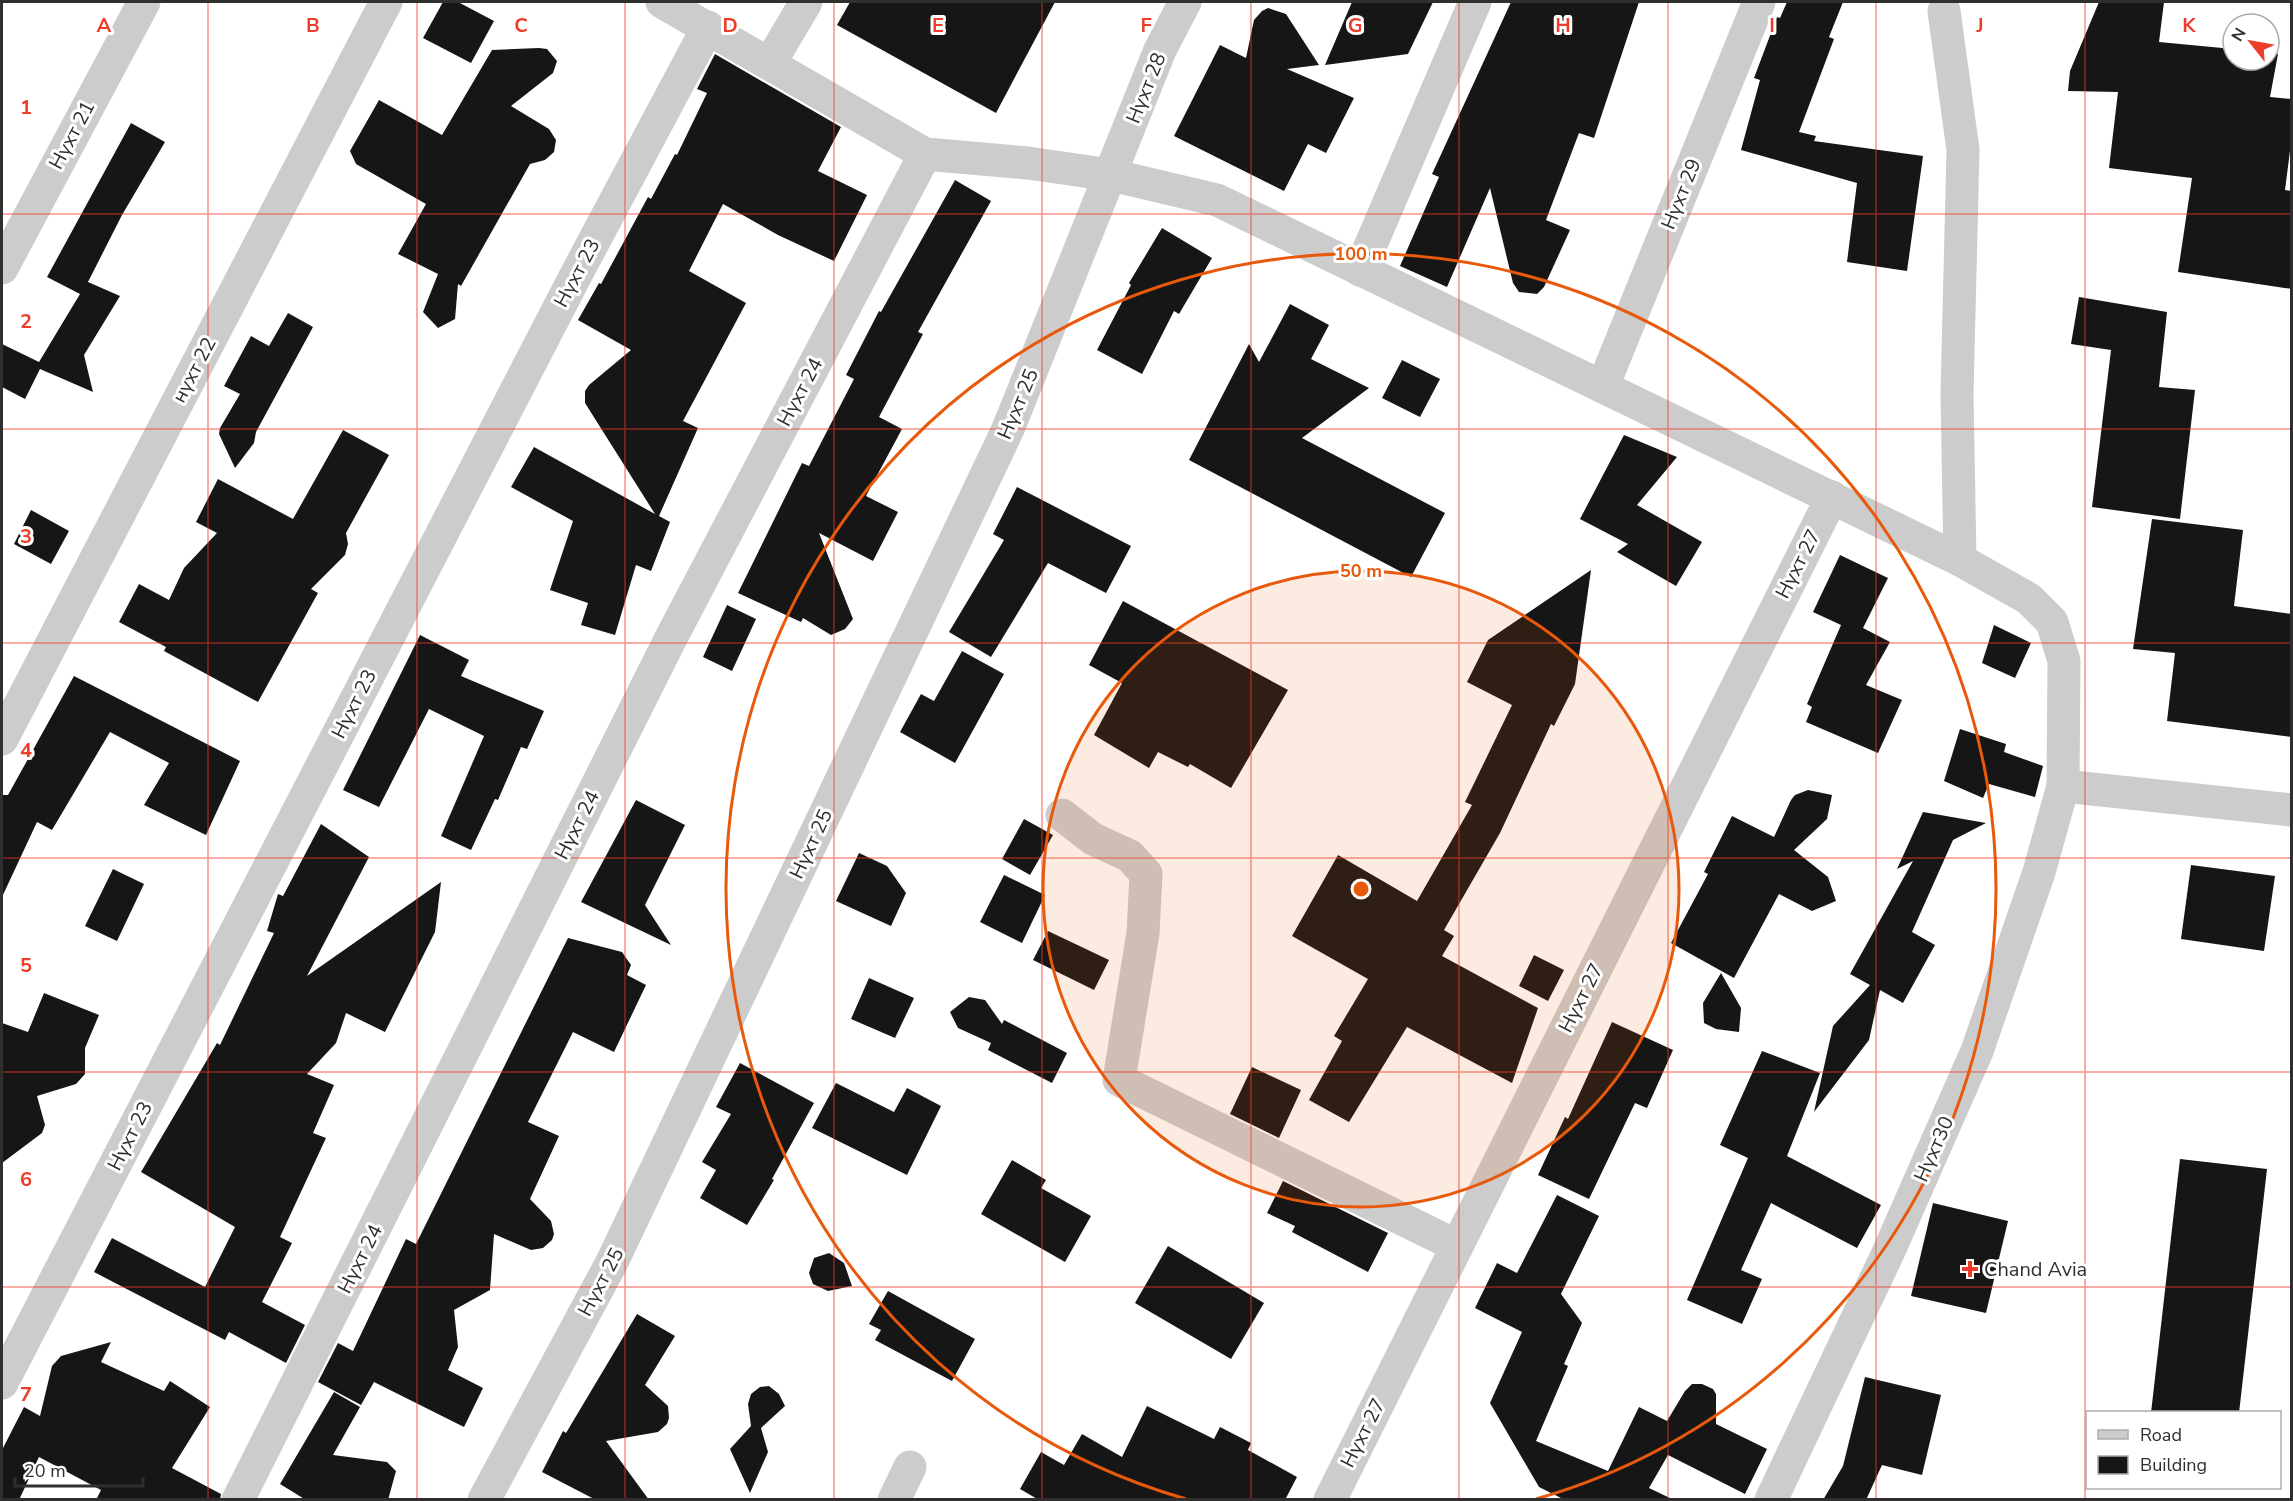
<svg xmlns="http://www.w3.org/2000/svg" width="2293" height="1501" font-family="'Nunito Sans',sans-serif">
<style>
.building{fill:#161616}
.lines{fill:none;stroke-linecap:round;stroke-linejoin:round}
.minor{stroke:#ccc;stroke-width:33}
.grid{fill:none;stroke:#ed3c29;stroke-width:1.5;stroke-opacity:0.55}
.ring{fill:none;stroke:#e8590c;stroke-width:3}
.poi-dot{fill:#ed3c29;stroke:#fff;stroke-width:2}
.labels{text-anchor:middle;dominant-baseline:central;stroke-width:6;stroke-linejoin:round;paint-order:stroke}
.street-label{font-size:20px;fill:#2f2f2f;stroke:#fff}
.poi-label{font-size:20px;fill:#2f2f2f;stroke:#fff;text-anchor:start}
.grid-label{font-size:20px;text-anchor:middle;font-weight:bold;fill:#ed3c29;stroke:#fff;stroke-width:6;stroke-linejoin:round;paint-order:stroke}
.centre{fill:#e8590c;stroke:#fff;stroke-width:3}
.ring-label{font-size:18px;text-anchor:middle;font-weight:bold;fill:#e8590c;stroke:#fff;stroke-width:6;stroke-linejoin:round;paint-order:stroke}
</style>
<rect width="100%" height="100%" fill="#fff"/>
<!-- building -->
<g class="building">
<path d="M443,2H458L494,21L471,63L423,38Z"/>
<path d="M850,2H1055L996,113L837,25Z"/>
<path d="M1352,2H1433L1408,54L1325,65Z"/>
<path d="M1511,2H1639L1594,138L1579,133L1546,220L1570,230L1544,287L1537,294L1519,292L1513,283L1490,188L1447,287L1400,266L1439,177L1432,174Z"/>
<path d="M1787,2H1843L1829,37L1834,39L1799,132L1816,136L1814,141L1923,156L1907,271L1847,262L1857,183L1741,150L1760,80L1754,78L1777,17L1780,18Z"/>
<path d="M2099,2H2164L2159,42L2233,49V60H2269V53L2278,54L2270,97L2292,99V135L2285,190L2292,191V289L2178,272L2192,178L2109,168L2118,92L2068,91L2070,71Z"/>
<path d="M1268,8L1286,14L1319,65L1287,69L1354,98L1326,153L1308,144L1284,191L1174,136L1220,45L1246,58L1254,20L1262,11Z"/>
<path d="M539,48L547,49L557,61L553,73L511,106L549,129L556,140L554,152L545,160L530,164L461,286L458,284L455,319L438,328L423,312L438,274L398,254L426,204L356,164L350,151L379,100L442,135L492,50Z"/>
<path d="M715,54L841,127L818,171L867,195L834,261L778,235L723,204L689,271L746,303L683,421L698,428L659,516L670,522L651,571L636,565L615,635L581,625L588,603L550,590L573,521L511,487L534,447L655,514L585,403V391L589,385L631,350L578,320L599,283L601,284L648,197L651,199L675,154L677,155L707,93L697,89Z"/>
<path d="M131,123L165,142L122,215L88,282L120,296L84,355L93,392L40,369L25,399L2,387V344L39,362L80,294L47,277Z"/>
<path d="M955,180L991,201L918,332L923,334L879,417L902,429L866,496L898,512L873,561L819,533L853,619L845,629L831,635L803,618L801,622L738,593L802,463L809,466L854,379L846,375L879,311L881,312Z"/>
<path d="M1162,228L1212,258L1179,314L1174,311L1142,374L1097,350L1131,285L1129,283Z"/>
<path d="M2079,297L2167,312L2159,387L2195,390L2180,519L2092,507L2111,350L2071,344Z"/>
<path d="M1290,304L1329,325L1311,359L1369,388L1302,438L1445,513L1411,577L1189,460L1249,344L1259,362Z"/>
<path d="M288,313L313,327L256,432L254,443L235,468L219,434L220,428L240,394L224,386L251,336L269,346Z"/>
<path d="M1402,360L1440,379L1420,417L1382,398Z"/>
<path d="M343,430L389,455L346,533L348,544L345,555L311,589L318,593L258,702L164,651L166,647L119,622L139,584L169,600L184,568L217,533L196,522L218,479L293,519Z"/>
<path d="M1624,435L1677,457L1637,505L1702,542L1676,586L1617,552L1628,544L1580,519Z"/>
<path d="M1017,487L1131,546L1106,593L1048,563L991,657L949,632L1004,540L993,534Z"/>
<path d="M31,510L69,531L51,564L14,544Z"/>
<path d="M2152,519L2243,530L2234,606L2292,614V737L2167,721L2175,653L2133,649Z"/>
<path d="M1840,555L1888,578L1863,628L1890,642L1866,685L1902,700L1878,753L1806,722L1812,707L1807,704L1841,625L1813,612Z"/>
<path d="M1591,570L1575,684L1554,726L1551,724L1500,833L1444,930L1454,936L1442,956L1538,1008L1512,1083L1407,1027L1349,1122L1309,1100L1342,1041L1334,1036L1368,979L1292,936L1338,855L1417,901L1472,805L1465,802L1512,705L1467,682L1488,640Z"/>
<path d="M1123,601L1288,690L1231,788L1190,764L1188,767L1158,752L1149,768L1094,735L1122,683L1089,665Z"/>
<path d="M727,605L756,619L732,671L703,657Z"/>
<path d="M1994,625L2031,643L2015,678L1982,663Z"/>
<path d="M420,635L469,660L461,676L544,711L527,749L521,747L498,800L495,799L471,850L441,836L484,736L429,709L379,807L343,790Z"/>
<path d="M962,651L1004,674L955,763L900,732L921,694L934,701Z"/>
<path d="M74,676L240,761L206,835L144,805L169,763L110,732L52,830L37,822L2,897V795H8Z"/>
<path d="M1960,729L2006,744L2004,752L2043,766L2035,797L1989,784L1983,798L1944,781Z"/>
<path d="M1808,790L1832,795L1827,819L1794,850L1828,877L1836,901L1812,911L1779,894L1734,978L1671,943L1708,874L1704,872L1732,816L1774,837L1791,800L1795,795Z"/>
<path d="M636,800L685,825L645,905L671,945L581,902Z"/>
<path d="M1923,812L1986,823L1953,840L1912,932L1935,945L1903,1003L1880,990L1869,1040L1814,1112L1833,1026L1870,985L1850,974L1913,861L1897,869Z"/>
<path d="M1024,819L1053,835L1030,875L1002,859Z"/>
<path d="M321,824L369,857L307,976L441,882L435,932L385,1032L346,1013L336,1043L307,1074L334,1085L313,1133L326,1138L280,1237L292,1243L262,1302L305,1325L286,1363L229,1332L225,1340L94,1272L112,1238L205,1287L235,1227L141,1172L217,1043L220,1045L274,933L267,931L278,894L283,896Z"/>
<path d="M859,853L887,866L906,893L891,926L836,901Z"/>
<path d="M2191,865L2275,876L2264,951L2181,939Z"/>
<path d="M113,869L144,884L117,941L85,926Z"/>
<path d="M1004,875L1045,895L1022,943L980,922Z"/>
<path d="M1048,931L1109,960L1094,990L1033,960Z"/>
<path d="M568,938L622,952L631,965L627,975L646,985L614,1052L573,1032L528,1122L559,1136L530,1199L551,1221L554,1234L552,1240L543,1248L531,1250L494,1234L490,1290L454,1310L458,1347L448,1370L483,1388L464,1427L374,1382L361,1405L318,1382L338,1343L353,1351L406,1239L416,1244Z"/>
<path d="M1534,955L1564,970L1548,1001L1519,986Z"/>
<path d="M1721,973L1741,1008L1739,1032L1716,1029L1704,1023L1703,1003Z"/>
<path d="M869,978L914,998L895,1038L851,1019Z"/>
<path d="M44,993L99,1015L85,1048V1074L76,1084L37,1096L45,1125L42,1133L2,1163V1023L28,1032Z"/>
<path d="M969,997L985,1000L1002,1024L1004,1020L1067,1053L1052,1083L988,1050L991,1043L958,1028L950,1012Z"/>
<path d="M1612,1022L1673,1050L1647,1108L1635,1103L1589,1199L1538,1175L1565,1117L1568,1119Z"/>
<path d="M1762,1051L1820,1073L1787,1156L1881,1205L1857,1248L1771,1203L1741,1270L1762,1279L1742,1324L1687,1300L1748,1158L1720,1145Z"/>
<path d="M740,1063L814,1103L772,1179L774,1180L747,1225L700,1198L716,1170L702,1162L731,1114L716,1107Z"/>
<path d="M1252,1067L1301,1090L1279,1138L1230,1114Z"/>
<path d="M836,1083L894,1112L907,1088L941,1106L907,1175L812,1128Z"/>
<path d="M2180,1159L2267,1169L2239,1413H2151Z"/>
<path d="M1012,1160L1046,1180L1041,1188L1091,1216L1065,1262L981,1214Z"/>
<path d="M1283,1181L1388,1233L1368,1272L1292,1232L1295,1226L1267,1213Z"/>
<path d="M1557,1195L1599,1216L1561,1294L1582,1323L1564,1364L1568,1366L1536,1441L1608,1471L1639,1407L1667,1421L1685,1391L1692,1384H1702L1713,1389L1716,1394V1424L1767,1449L1745,1494L1668,1455L1649,1488L1674,1500H1565L1539,1487L1490,1403L1522,1332L1475,1308L1497,1263L1517,1273Z"/>
<path d="M1933,1203L2008,1221L1986,1313L1911,1296Z"/>
<path d="M1168,1246L1264,1303L1231,1359L1135,1303Z"/>
<path d="M829,1253L844,1263L852,1286L828,1291L813,1284L809,1273L814,1258Z"/>
<path d="M888,1291L975,1339L952,1381L875,1340L881,1330L869,1324Z"/>
<path d="M637,1314L675,1336L645,1385L668,1406L669,1418L667,1424L658,1432L606,1441L649,1500H596L542,1472L563,1431L566,1433Z"/>
<path d="M111,1342L101,1362L164,1391L170,1381L210,1407L172,1468L221,1494L220,1500H96L101,1490L39,1457L19,1500H2V1450L24,1407L40,1416L52,1366L61,1356Z"/>
<path d="M1865,1377L1941,1395L1922,1475L1882,1465L1866,1500H1823L1843,1466Z"/>
<path d="M769,1386L779,1394L785,1406L761,1428L768,1452L750,1493L730,1449L751,1426L748,1404L751,1394L760,1387Z"/>
<path d="M334,1392L360,1407L333,1455L387,1462L396,1471L388,1500H306L280,1484Z"/>
<path d="M1147,1406L1214,1439L1220,1427L1251,1443L1248,1450L1297,1477L1285,1500H1039L1020,1489L1041,1452L1064,1465L1082,1434L1122,1457Z"/>
</g>
<g class="lines">
<!-- minor -->
<g class="minor">
<path d="M662,2L925,154L1028,163L1111,175L1217,200L1960,560L2029,599L2052,622L2064,661L2063,786L2039,872L1977,1051L1888,1253L1771,1500"/>
<path d="M1944,11L1963,150L1957,394L1960,560"/>
<path d="M770,63L806,2"/>
<path d="M2,268L144,2"/>
<path d="M1360,270L1475,2"/>
<path d="M1603,386L1759,2"/>
<path d="M2,739L386,2"/>
<path d="M2063,786L2292,810"/>
<path d="M1062,815L1093,839L1130,856L1146,874L1143,933L1119,1080L1457,1246"/>
<path d="M2,1383L578,271L708,27"/>
<path d="M238,1500L672,636L925,154"/>
<path d="M484,1500L612,1262L1008,429L1160,50L1185,2"/>
<path d="M894,1500L910,1467"/>
<path d="M1330,1500L1832,497"/>
</g>
</g>
<!-- grid -->
<path class="grid" d="M208,2V1500M417,2V1500M625,2V1500M834,2V1500M1042,2V1500M1251,2V1500M1459,2V1500M1668,2V1500M1876,2V1500M2085,2V1500M2,214H2292M2,429H2292M2,643H2292M2,858H2292M2,1072H2292M2,1287H2292"/>
<!-- distance rings -->
<circle cx="1361" cy="889" r="318" fill="#e8590c" fill-opacity=".12"/>
<g class="ring">
<circle cx="1361" cy="889" r="318"/>
<path d="M1186 1499A635 635 0 1 1 1536 1499"/>
</g>
<!-- markers -->
<path class="poi-dot" d="M1967 1260h6v6h6v6h-6v6h-6v-6h-6v-6h6z"/>
<g class="labels">
<!-- street labels -->
<g class="street-label">
<text transform="translate(1146 88) rotate(-68)">Нүхт 28</text>
<text transform="translate(72 135) rotate(-62)">Нүхт 21</text>
<text transform="translate(1681 194) rotate(-68)">Нүхт 29</text>
<text transform="translate(577 273) rotate(-62)">Нүхт 23</text>
<text transform="translate(194 370) rotate(-62)">нүхт 22</text>
<text transform="translate(800 392) rotate(-62)">Нүхт 24</text>
<text transform="translate(1018 404) rotate(-67)">Нүхт 25</text>
<text transform="translate(1798 564) rotate(-63)">Нүхт 27</text>
<text transform="translate(354 704) rotate(-63)">Нүхт 23</text>
<text transform="translate(577 825) rotate(-63)">Нүхт 24</text>
<text transform="translate(811 844) rotate(-65)">Нүхт 25</text>
<text transform="translate(1581 998) rotate(-63)">Нүхт 27</text>
<text transform="translate(130 1136) rotate(-63)">Нүхт 23</text>
<text transform="translate(1934 1149) rotate(-66)">Нүхт30</text>
<text transform="translate(360 1259) rotate(-63)">Нүхт 24</text>
<text transform="translate(601 1282) rotate(-62)">Нүхт 25</text>
<text transform="translate(1363 1433) rotate(-63)">Нүхт 27</text>
</g>
<!-- poi labels -->
<g class="poi-label">
<text x="1984" y="1269">Chand Avia</text>
</g>
</g>
<g class="grid-label">
<text x="104" y="32">A</text>
<text x="313" y="32">B</text>
<text x="521" y="32">C</text>
<text x="730" y="32">D</text>
<text x="938" y="32">E</text>
<text x="1146" y="32">F</text>
<text x="1355" y="32">G</text>
<text x="1563" y="32">H</text>
<text x="1772" y="32">I</text>
<text x="1980" y="32">J</text>
<text x="2189" y="32">K</text>
<text x="26" y="114">1</text>
<text x="26" y="328">2</text>
<text x="26" y="543">3</text>
<text x="26" y="757">4</text>
<text x="26" y="972">5</text>
<text x="26" y="1186">6</text>
<text x="26" y="1401">7</text>
</g>
<circle cx="1361" cy="889" r="9" class="centre"/>
<g class="ring-label">
<text x="1361" y="260">100 m</text>
<text x="1361" y="577">50 m</text>
</g>
<!-- border -->
<rect width="2293" height="1501" fill="none" stroke="#2f2f2f" stroke-width="6"/>
<!-- legend -->
<rect x="2086" y="1411" width="195" height="78" fill="#ffffff" stroke="#acacac" stroke-width="1.5"/>
<rect x="2098" y="1430" width="30" height="9" fill="#cccccc" stroke="#acacac" stroke-width="1.5"/>
<text x="2140" y="1441" font-size="18" fill="#2f2f2f">Road</text>
<rect x="2098" y="1456" width="30" height="18" fill="#161616" stroke="#acacac" stroke-width="1.5"/>
<text x="2140" y="1471" font-size="18" fill="#2f2f2f">Building</text>
<!-- north arrow -->
<g transform="translate(2251 42) rotate(301)"><circle r="28" fill="#ffffff" stroke="#acacac" stroke-width="1.5"/>
<path d="M0-4.5L10 22L0 15L-10 22Z" fill="#ed3c29"/>
<text y="-9" font-size="16" font-weight="bold" text-anchor="middle" fill="#2f2f2f">N</text>
</g>
<!-- scale -->
<path d="M15 1477v9h128v-9" fill="none" stroke="#2f2f2f" stroke-width="3"/>
<text x="24" y="1477" font-size="18" fill="#2f2f2f" stroke="#ffffff" stroke-width="4.5" paint-order="stroke">20 m</text>
</svg>
